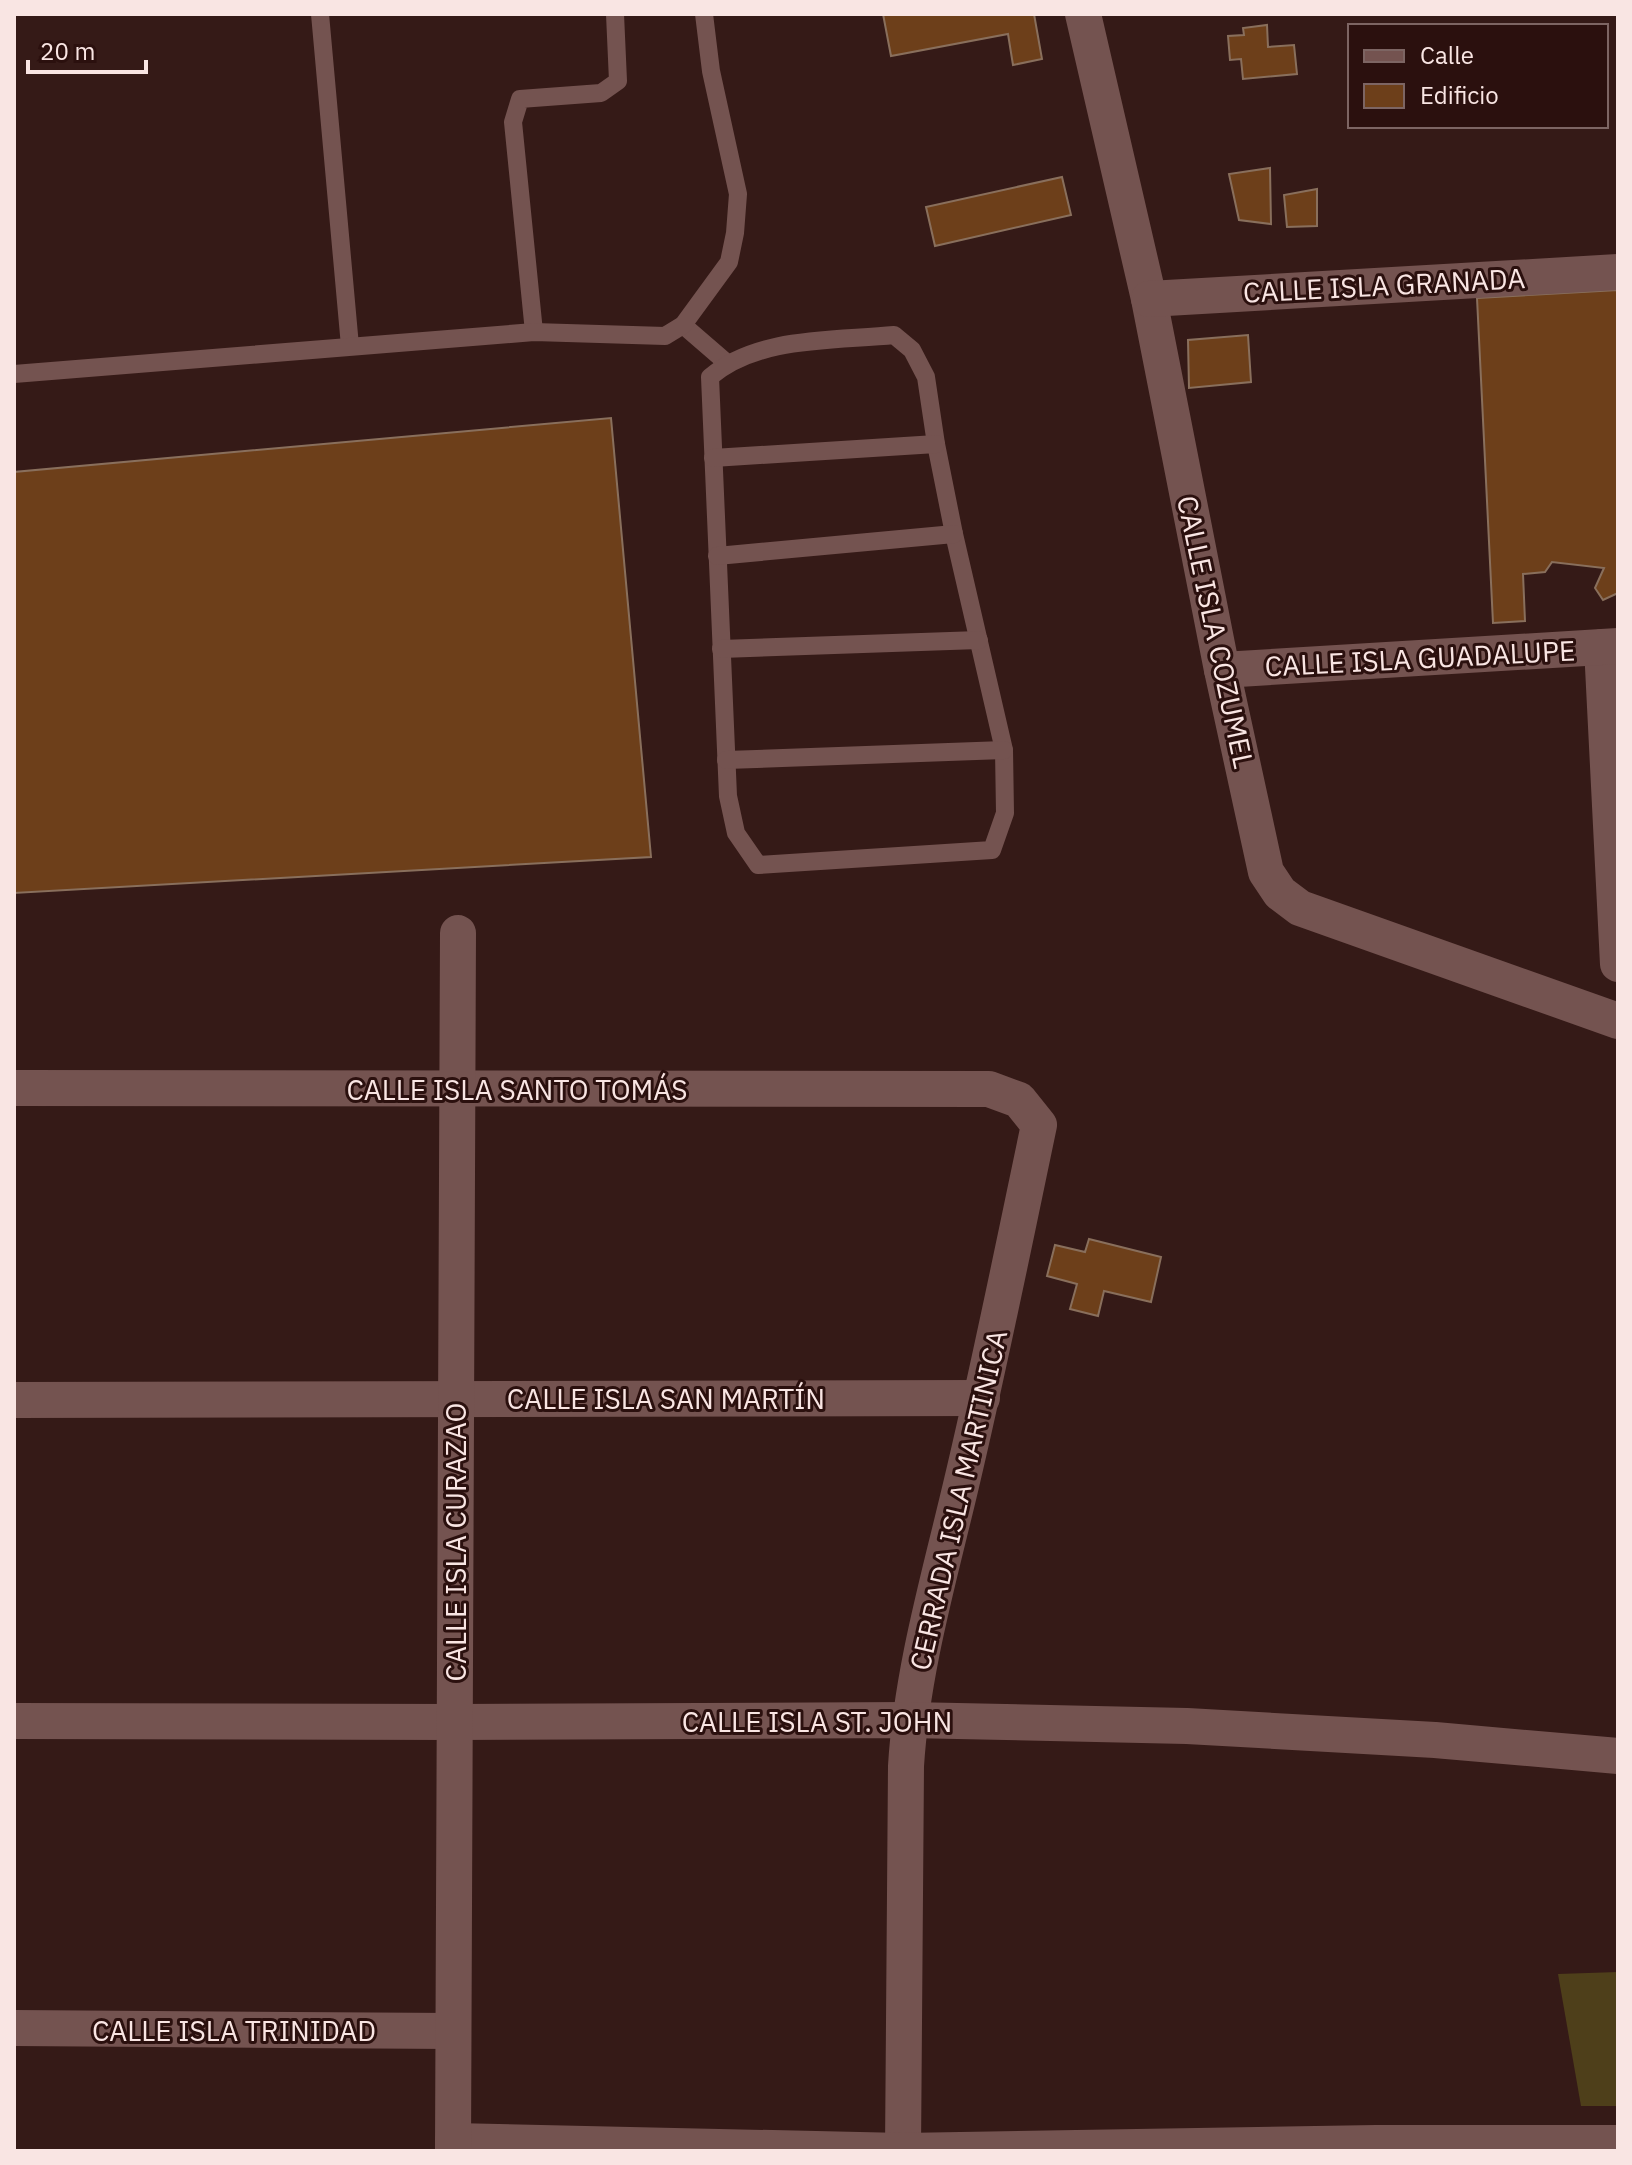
<svg xmlns="http://www.w3.org/2000/svg" width="1632" height="2165" font-family="'IBM Plex Sans',sans-serif">
<style>
.green{fill:#4e3f1a}
.building{fill:#6d3f1a;stroke:#896f5c;stroke-width:2}
.lines{fill:none;stroke-linecap:round;stroke-linejoin:round}
.lane{stroke:#745350;stroke-width:18}
.street{stroke:#745350;stroke-width:36}
.labels{text-anchor:middle;dominant-baseline:central;stroke-width:6;stroke-linejoin:round;paint-order:stroke}
.street-label{font-size:28px;fill:#f9e5e3;stroke:#2b100e}
</style>
<rect width="100%" height="100%" fill="#351a17"/>
<!-- green -->
<path class="green" d="M1618,1972V2106H1581L1558,1974Z"/>
<!-- building -->
<g class="building">
<path d="M883,14H1034L1042,59L1013,65L1008,34L891,56Z"/>
<path d="M1267,25L1268,47L1294,45L1297,74L1243,79L1241,59L1230,60L1228,36L1244,35L1243,28Z"/>
<path d="M1270,168L1271,224L1239,220L1229,174Z"/>
<path d="M1062,177L1071,215L935,246L926,207Z"/>
<path d="M1317,189V226L1287,227L1284,195Z"/>
<path d="M1618,290V593L1603,600L1595,588L1604,568L1552,562L1545,572L1523,574L1525,621L1493,623L1477,298Z"/>
<path d="M1248,335L1251,382L1189,388L1188,340Z"/>
<path d="M611,418L651,857L14,893V472Z"/>
<path d="M1089,1239L1161,1257L1151,1302L1104,1291L1098,1316L1070,1309L1077,1284L1047,1276L1055,1245L1085,1252Z"/>
</g>
<g class="lines">
<!-- lane -->
<g class="lane">
<path d="M320,14L350,346"/>
<path d="M683,325L727,363"/>
<path d="M534,332L513,122L520,99L601,93L618,81L615,14"/>
<path d="M894,335L912,350L926,377L936,444L954,534L1004,750L1005,813L992,850L758,865L736,833L728,796L710,377C758,336 834,341 894,335Z"/>
<path d="M14,374L534,332L665,336L683,325L729,262L735,233L738,194L711,71L704,14"/>
<path d="M713,458L936,444"/>
<path d="M717,556L954,534"/>
<path d="M721,649L979,640"/>
<path d="M726,760L1004,750"/>
</g>
<!-- street -->
<g class="street">
<path d="M1083,14L1149,299L1222,670L1266,872L1280,893L1300,908L1618,1021"/>
<path d="M1149,299L1618,272"/>
<path d="M1602,647L1618,964"/>
<path d="M1222,670L1618,646"/>
<path d="M14,1088L989,1089L1019,1100L1039,1125C1014,1244 990,1363 962,1481C940,1575 912,1669 906,1766L903,2151"/>
<path d="M14,1400L982,1398"/>
<path d="M14,1721L455,1722L909,1720L1187,1726L1435,1740L1618,1756"/>
<path d="M14,2028L453,2031"/>
<path d="M453,2141L903,2151L1376,2143H1618"/>
<path d="M453,2151L458,933"/>
</g>
</g>
<g class="labels">
<!-- street labels -->
<g class="street-label">
<text transform="translate(1384 285) rotate(-3)">CALLE ISLA GRANADA</text>
<text transform="translate(1216 632) rotate(78)">CALLE ISLA COZUMEL</text>
<text transform="translate(1420 658) rotate(-3)">CALLE ISLA GUADALUPE</text>
<text x="517" y="1089">CALLE ISLA SANTO TOMÁS</text>
<text x="666" y="1398">CALLE ISLA SAN MARTÍN</text>
<text transform="translate(958 1500) rotate(-77)">CERRADA ISLA MARTINICA</text>
<text transform="translate(455 1542) rotate(-90)">CALLE ISLA CURAZAO</text>
<text x="817" y="1721">CALLE ISLA ST. JOHN</text>
<text x="234" y="2030">CALLE ISLA TRINIDAD</text>
</g>
</g>
<!-- border -->
<rect width="1632" height="2165" fill="none" stroke="#f9e5e3" stroke-width="32"/>
<!-- legend -->
<rect x="1348" y="24" width="260" height="104" fill="#2b100e" stroke="#7d6563" stroke-width="2"/>
<rect x="1364" y="50" width="40" height="12" fill="#745350" stroke="#7d6563" stroke-width="2"/>
<text x="1420" y="64" font-size="24" fill="#f9e5e3">Calle</text>
<rect x="1364" y="84" width="40" height="24" fill="#6d3f1a" stroke="#7d6563" stroke-width="2"/>
<text x="1420" y="104" font-size="24" fill="#f9e5e3">Edificio</text>
<!-- scale -->
<path d="M28 60v12h118v-12" fill="none" stroke="#f9e5e3" stroke-width="4"/>
<text x="40" y="60" font-size="24" fill="#f9e5e3" stroke="#2b100e" stroke-width="6" paint-order="stroke">20 m</text>
</svg>
